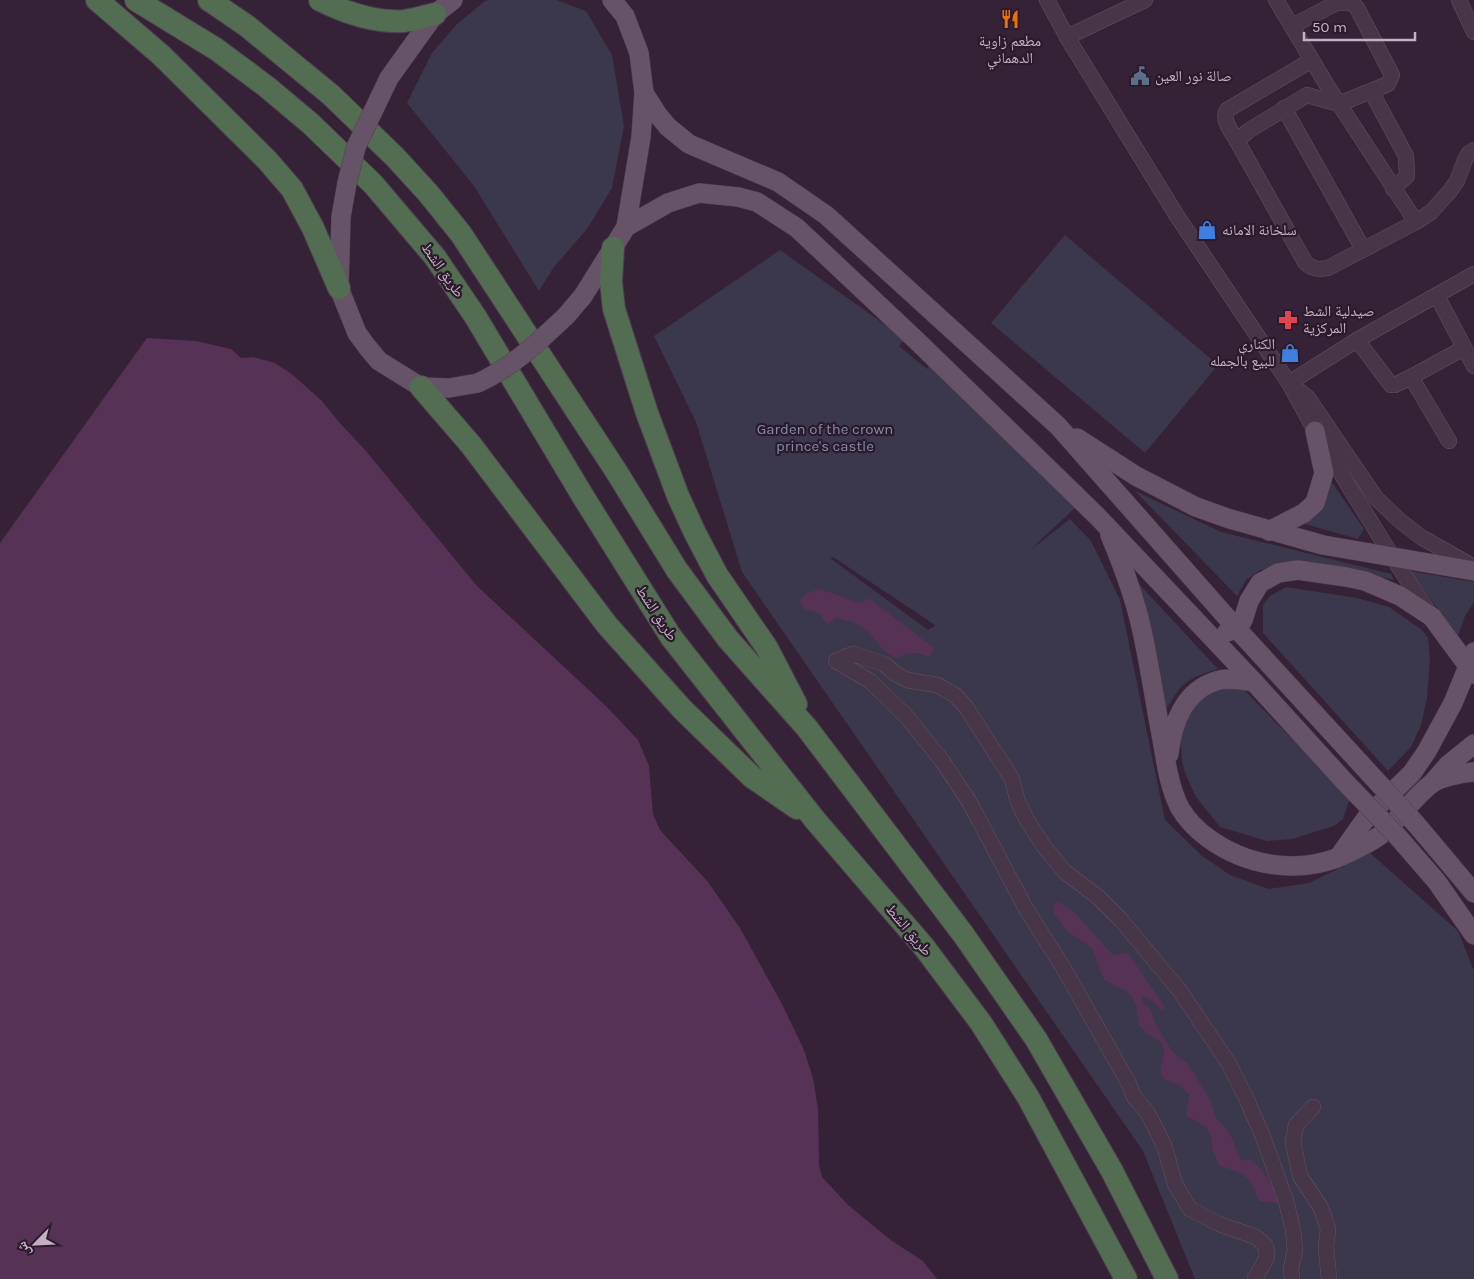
<svg xmlns="http://www.w3.org/2000/svg" width="1474" height="1279" font-family="Karla,'Noto Naskh Arabic',sans-serif">
<style>
.green{fill:#3b374c;fill-rule:evenodd}
.water{fill:#563256}
.lines{fill:none;stroke-linecap:round;stroke-linejoin:round}
.minor-casing{stroke:#655365;stroke-width:16}
.major-casing{stroke:#513f51;stroke-width:20}
.highway-casing{stroke:#4f3d4f;stroke-width:24}
.minor{stroke:#473548;stroke-width:15}
.major{stroke:#675368;stroke-width:19}
.highway{stroke:#536d53;stroke-width:22}
.major-bridge-casing{stroke:#513f51;stroke-width:20;stroke-linecap:butt}
.major-bridge{stroke:#675368;stroke-width:19}
.labels{text-anchor:middle;dominant-baseline:central;stroke-width:4.5;stroke-linejoin:round;paint-order:stroke}
.poi-label{font-size:15px;fill:#c4b0c4;stroke:#2c1b2c;text-anchor:start}
.street-label{font-size:15px;fill:#c4b0c4;stroke:#2c1b2c}
.park-label{font-size:15px;fill:#808da3;stroke:#2c1b2c}
</style>
<rect width="100%" height="100%" fill="#362237"/>
<!-- green -->
<g class="green">
<path d="M490,0H557L586,11L612,55L624,126L612,188L587,229L554,267L539,291L474,186L407,103L432,53L457,24L485,1Z"/>
<path d="M1065,235L1218,365L1145,453L991,323Z"/>
<path d="M780,250L905,339L899,346L927,369L932,361L1077,506L1029,551L1070,519L1091,541L1120,600L1165,820L1201,855L1230,875L1269,889L1309,883L1370,853L1458,931L1474,971V1279H1195L1143,1151L742,572L696,422L654,336ZM833,557L935,625V626L928,630L830,558Z"/>
<path d="M1328,477L1364,529L1358,539L1301,523Z"/>
<path d="M1135,491L1221,532L1391,574L1394,580L1362,573L1280,565L1260,570L1246,580L1237,596Z"/>
<path d="M1410,571L1474,582V602L1465,616L1458,636Z"/>
<path d="M1138,583L1218,669C1185,679 1181,683 1164,714Z"/>
<path d="M1286,587L1357,598L1389,607L1422,630L1428,638L1430,659L1427,698L1421,725L1411,747L1388,771L1263,633V605L1270,596Z"/>
<path d="M1223,688H1242L1350,798L1343,819L1334,826L1292,839L1267,841L1220,827L1196,797L1185,773L1182,761L1180,734L1196,698Z"/>
</g>
<!-- water -->
<g class="water">
<path d="M147,338L196,341L231,349L241,358L253,357L275,363L293,375L322,401L339,422L366,451L477,586L606,706L638,740L649,766L653,814L660,830L708,882L740,928L783,1006L804,1050L813,1078L818,1109L819,1165L822,1177L848,1205L892,1241L923,1261L937,1279H0V543Z"/>
<path d="M820,589L860,603L869,598L934,648L929,658C917,650 908,653 896,658C880,651 875,636 861,626C852,620 844,622 836,617L828,625C825,621 821,614 816,612C806,608 803,613 800,600L805,594Z"/>
<path d="M1055,902C1072,901 1100,945 1114,955L1128,953L1165,1007L1163,1011L1153,1002L1144,996L1142,998L1144,1005L1151,1009L1155,1023L1172,1051L1188,1064L1200,1083L1211,1102L1217,1120C1233,1130 1233,1147 1242,1161L1250,1159C1267,1174 1272,1183 1281,1204L1259,1201C1254,1195 1255,1189 1251,1183C1245,1172 1231,1170 1220,1166C1203,1141 1224,1132 1187,1117C1185,1109 1189,1103 1189,1094L1178,1084L1166,1080L1161,1074V1067L1164,1052L1161,1042L1145,1032L1139,1025L1136,1006L1133,999L1127,991L1104,980L1092,948L1067,931L1053,912Z"/>
</g>
<g class="lines">
<!-- minor casing -->
<g class="minor-casing">
<g id="minor">
<path d="M1047,0L1067,37L1177,216L1289,383L1315,431L1393,558L1430,614"/>
<path d="M1276,0L1328,87L1416,222"/>
<path d="M1459,0L1474,32"/>
<path d="M1292,26L1337,3L1351,2L1357,8L1392,75L1388,84L1339,104L1307,95L1248,131L1237,141L1305,262C1311,269 1318,270 1328,268L1416,222L1431,212L1450,191L1457,181L1465,160L1469,153L1474,150"/>
<path d="M1067,37L1145,0"/>
<path d="M1371,91L1406,156L1407,176L1393,189"/>
<path d="M1284,108L1363,249"/>
<path d="M1237,141C1232,132 1221,120 1227,110L1312,60"/>
<path d="M1437,296L1474,366"/>
<path d="M1357,340L1391,385H1395L1411,377"/>
<path d="M1289,383L1357,340L1474,274"/>
<path d="M1298,390L1308,398L1376,498L1399,520L1421,537L1474,567"/>
<path d="M1449,441L1411,377L1464,348"/>
<path d="M1313,1107L1296,1125L1293,1142L1300,1176L1321,1208L1328,1229L1326,1247L1329,1279"/>
<path d="M1255,1279L1267,1257L1266,1246L1256,1237L1219,1224L1190,1209L1175,1184L1165,1148L1157,1131L1147,1112L1134,1097L1128,1082L1064,969L1025,907L970,803L943,762L907,717L870,681L836,661L853,654L884,664L896,674L907,680L937,685L955,695L966,707L1012,779L1018,802L1027,820L1045,848L1065,872L1098,897L1121,920L1180,991L1229,1064L1247,1100L1263,1137L1286,1201L1293,1230L1295,1250L1291,1269L1292,1279"/>
</g>
</g>
<!-- major casing -->
<g class="major-casing">
<g id="major">
<path d="M389,78L435,14L453,0"/>
<path d="M644,93L658,115L668,127L689,144L778,182L826,215L1058,426L1237,629L1360,763"/>
<path d="M341,217L339,288L357,333L368,348L379,361L421,387L449,388L478,383"/>
<path d="M626,227L668,203L699,193L738,197L757,202L797,228L917,341L1098,517L1254,682L1344,781"/>
<path d="M566,316L583,296L626,227L641,137L644,93L639,53L625,16L612,0"/>
<path d="M1077,438L1136,476L1196,507L1230,519L1323,545L1474,571"/>
<path d="M1269,531L1304,513L1315,503L1324,473L1315,431"/>
<path d="M1110,535C1123,566 1135,598 1142,631C1150,667 1155,703 1162,739C1166,762 1169,787 1180,808C1187,820 1197,830 1208,838C1245,865 1293,874 1337,858C1347,854 1376,840 1383,833C1400,818 1413,798 1431,784C1440,777 1462,773 1474,772"/>
<path d="M1227,632L1237,629L1243,620L1249,601L1260,583L1278,573L1298,570L1346,577L1365,581L1400,596L1432,617L1474,674"/>
<path d="M1169,754C1172,724 1184,691 1216,681C1228,677 1242,680 1254,682"/>
<path d="M1434,781L1448,765L1474,744"/>
<path d="M1416,824L1474,893"/>
<path d="M1399,838L1437,882L1474,935"/>
<path d="M1340,855L1367,817L1412,773L1427,751L1453,703L1474,652"/>
</g>
</g>
<!-- highway casing -->
<g class="highway-casing">
<g id="highway">
<path d="M97,0L161,55L267,160L292,189L313,228L339,288"/>
<path d="M136,0L216,49L267,87L311,124L373,184L435,257L475,316L584,498L671,637L815,820L924,947L981,1023L1028,1097L1126,1279"/>
<path d="M209,0L247,26L331,95L395,157L428,193L461,234L616,471L677,570L728,639L807,728L963,934L1036,1039L1112,1171L1167,1279"/>
<path d="M320,0C346,13 374,23 404,21C414,20 425,16 435,14"/>
<path d="M613,248L611,282L614,309L647,413L678,496L695,533L717,575L767,648L796,704"/>
<path d="M421,387L471,445L607,625L682,709L752,777L797,808"/>
</g>
</g>
<!-- minor -->
<use href="#minor" class="minor"/>
<!-- major -->
<use href="#major" class="major"/>
<!-- highway -->
<use href="#highway" class="highway"/>
<!-- major-bridge casing -->
<g class="major-bridge-casing">
<g id="major-bridge">
<path d="M341,217L347,183L356,147L389,78"/>
<path d="M478,383C514,366 537,343 566,316"/>
<path d="M1360,763L1416,824"/>
<path d="M1344,781L1399,838"/>
</g>
</g>
<!-- major-bridge -->
<use href="#major-bridge" class="major-bridge"/>
</g>
<!-- icons -->
<defs>
<g id="restaurant-bare" transform="scale(1.5)"><path d="M-5-6h1v4h1v-4h1v4h1v-4h1v5L-1.5 .5V6h-2V.5L-5-1ZM5-6V6H3V1.5H1.5Q1.5-4 5-6Z" fill="#e8710a" stroke="#2c1b2c" stroke-width="2.5" paint-order="stroke"/></g>
<g id="civic-bare" transform="scale(1.5)"><path d="M-.6-6.5H3V-4.5H.6V-3L4-1V1h2V6H-6V1h2V-1L-.6-3ZM-1.2 2.5V6h2.4V2.5Z" fill="#5c6f8a" stroke="#2c1b2c" stroke-width="2.5" paint-order="stroke"/></g>
<g id="shop-bare" transform="scale(1.5)"><path d="M-5-2.5h2.3a2.7 3.5 0 0 1 5.4 0H5L5.5 6h-11ZM-1.5-2.5h3a1.5 2.3 0 0 0-3 0Z" fill="#3f7fe0" stroke="#2c1b2c" stroke-width="2.5" paint-order="stroke"/></g>
<g id="pharmacy-bare" transform="scale(1.5)"><path d="M-2-6h4v4h4v4h-4v4h-4v-4h-4v-4h4Z" fill="#e0444e" stroke="#2c1b2c" stroke-width="2.5" paint-order="stroke"/></g>
</defs>
<g fill-rule="evenodd">
<use href="#restaurant-bare" x="1010" y="19"/>
<use href="#civic-bare" x="1140" y="76"/>
<use href="#shop-bare" x="1207" y="230"/>
<use href="#pharmacy-bare" x="1288" y="320"/>
<use href="#shop-bare" x="1290" y="353"/>
</g>
<g class="labels">
<!-- poi labels -->
<g class="poi-label">
<text x="1010" y="41" text-anchor="middle">مطعم زاوية<tspan x="1010" dy="17">الدهماني</tspan></text>
<text x="1155" y="76">صالة نور العين</text>
<text x="1222" y="230">سلخانة الامانه</text>
<text x="1303" y="311">صيدلية الشط<tspan x="1303" dy="17">المركزية</tspan></text>
<text x="1275" y="344" text-anchor="end">الكناري<tspan x="1275" dy="17">للبيع بالجمله</tspan></text>
</g>
<!-- street labels -->
<g class="street-label">
<text transform="translate(443 270) rotate(55)">طريق الشط</text>
<text transform="translate(657 613) rotate(57)">طريق الشط</text>
<text transform="translate(909 930) rotate(50)">طريق الشط</text>
</g>
<!-- park labels -->
<g class="park-label">
<text x="825" y="429">Garden of the crown<tspan x="825" dy="17">prince's castle</tspan></text>
</g>
</g>
<!-- north arrow -->
<g transform="translate(35 1244) rotate(246)" stroke="#2c1b2c" stroke-width="4" paint-order="stroke">
<path d="M0-4L9 19L0 12L-9 19Z" fill="#c4b0c4"/>
<text y="-8" font-size="14" font-weight="bold" text-anchor="middle" fill="#c4b0c4">ش</text>
</g>
<!-- scale -->
<path d="M1304 32v8h111v-8" fill="none" stroke="#c4b0c4" stroke-width="2.5"/>
<text x="1312" y="32" font-size="15" fill="#c4b0c4" stroke="#2c1b2c" stroke-width="4" paint-order="stroke">50 m</text>
</svg>
